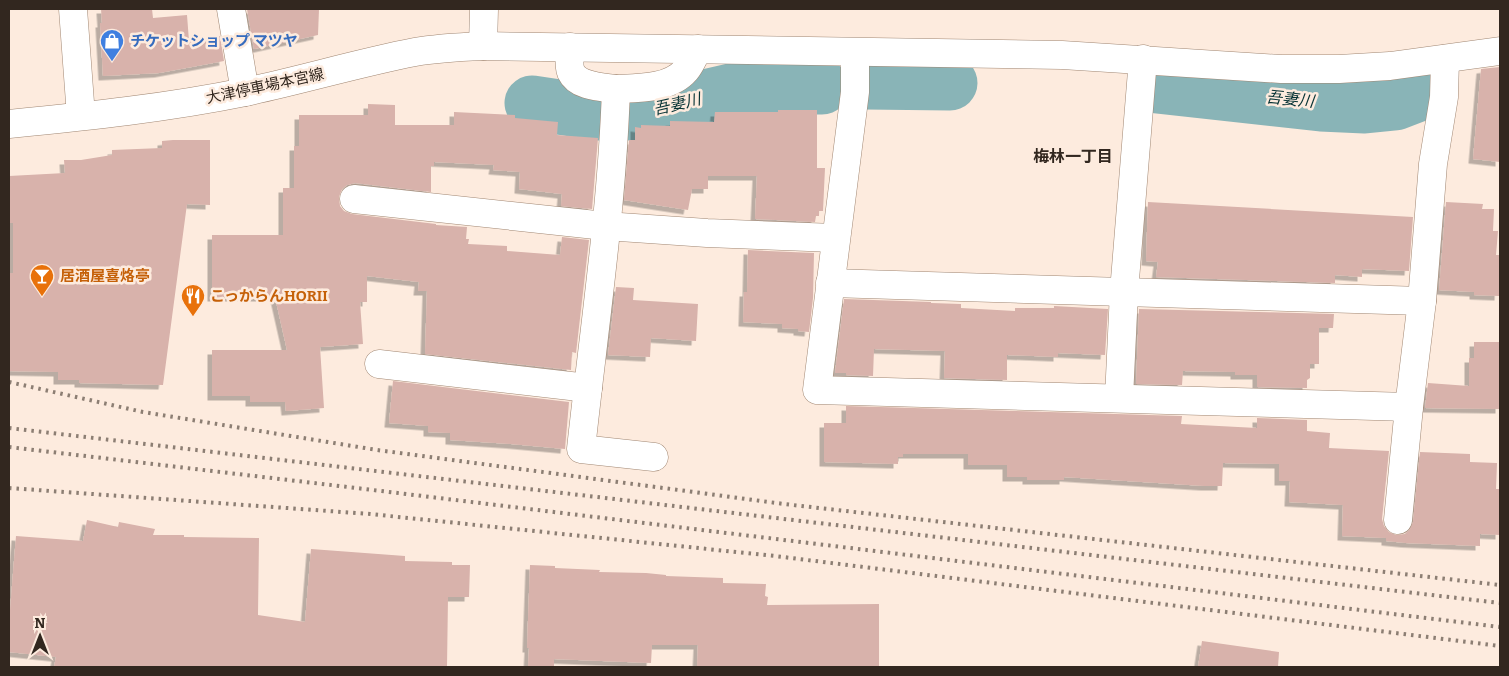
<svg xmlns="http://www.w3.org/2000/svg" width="1509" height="676" font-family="Bitter,'Noto Sans JP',serif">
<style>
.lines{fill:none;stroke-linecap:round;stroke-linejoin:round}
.river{stroke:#89b4b7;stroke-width:55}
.building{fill:#d8b2ab;filter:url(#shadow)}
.minor-casing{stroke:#a18773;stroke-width:29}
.major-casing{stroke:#a18773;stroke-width:29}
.minor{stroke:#fff;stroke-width:28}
.major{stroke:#fff;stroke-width:28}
.rail{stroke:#8c7e73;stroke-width:4;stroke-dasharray:2.5 5;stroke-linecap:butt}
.labels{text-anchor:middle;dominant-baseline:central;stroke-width:5;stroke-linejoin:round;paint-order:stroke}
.shop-label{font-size:15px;font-weight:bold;fill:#366cbe;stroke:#fdebde;text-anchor:start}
.street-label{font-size:15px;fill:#32271f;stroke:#fdebde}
.food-label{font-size:15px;font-weight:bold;fill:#c56008;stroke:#fdebde;text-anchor:start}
.water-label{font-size:16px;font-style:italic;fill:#063234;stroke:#fdebde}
.neighbourhood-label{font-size:16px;font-weight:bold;fill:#32271f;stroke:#fdebde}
</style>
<defs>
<filter id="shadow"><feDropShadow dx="-4.5" dy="4.5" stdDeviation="0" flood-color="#0004"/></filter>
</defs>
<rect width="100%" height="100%" fill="#fdebde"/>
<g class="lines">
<!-- river -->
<g class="river">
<path d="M866,82L950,83"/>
<path d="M1157,86L1321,104L1365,106L1395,103L1421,93"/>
<path d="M532,103L599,113H635L735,90L779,87H822"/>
</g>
</g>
<!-- building -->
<g class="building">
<path d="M101,9H152L153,18L187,15L189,41L220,36L224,61L159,73L103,76L100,23H102Z"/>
<path d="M247,9H319L318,35L254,49Z"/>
<path d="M1500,67V162L1473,159L1481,69Z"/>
<path d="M368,104L395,105V125H454V112L515,115V118L558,122L557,135L598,138L592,209L561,206L562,194L519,189L520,172L493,170L494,165L434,162V166H431V192L355,183L347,185L342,189L339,197L340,206L344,211L352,214L436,224V225L467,227L466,239H469L468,244L507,246V251L560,255L562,237L589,240L576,353L572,352L571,370L425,354L427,291H418L419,282L367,276V302H360L363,344L320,347L324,408L286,411L285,402H250V396H212V350H287L275,297H212V235H283V188H294V146H299V115H368Z"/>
<path d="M778,110H817V168H825L823,211H819V216H816L815,222L755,219L757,176H708V189H692L688,210L624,200L629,140H635V127L641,128V125L670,126V121L714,122L715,112H778Z"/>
<path d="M173,140H210V205L187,204L163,385L79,383V380H58V372L9,371V273H13V223H9V176L65,173L64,160H81L112,155V150L162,148V141Z"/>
<path d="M1148,202L1413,217L1409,271L1362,269V277L1335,275V283L1156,277L1158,262L1146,261Z"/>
<path d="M1446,202L1483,204L1482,209H1494L1493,231H1498L1496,255H1499V270H1500L1499,296L1474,295V292L1439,290Z"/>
<path d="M748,250L814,253L813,298L809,332L798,331V329L782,328V324L743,322L744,292H747Z"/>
<path d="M616,287L634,288L633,300L698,304L696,341L651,338L650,357L608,355Z"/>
<path d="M844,299L931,302V303L961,304V308L1015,311V308H1054V306L1108,309L1105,355L1058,353V357L1007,355V380L944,378L945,351L874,349L873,376L846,375V373H835Z"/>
<path d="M1139,309L1334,314L1333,328H1319V364H1310V378L1307,380V388L1257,387V375H1235V372L1183,371L1182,385L1136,384Z"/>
<path d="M1474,342H1500V409L1425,408L1428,383L1469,386V358H1474Z"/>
<path d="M393,381L569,402L565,449L511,444L450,440V433L428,432V426L389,423Z"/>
<path d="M846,406L1182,416L1181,424L1257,428V418L1307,420V431L1330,433L1329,448L1389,451L1382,519L1384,526L1389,532L1396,535L1405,534L1410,529L1413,522L1420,452L1470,454V462L1497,463L1496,489H1500V535L1480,534V546L1406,543L1386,541V538L1342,536L1343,505L1289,502L1290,481H1279V464L1223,463L1222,486H1205L1064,477V480H1027V477H1007V465H968V454H903V457H898V464L824,462V423H846Z"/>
<path d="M87,520L118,527L119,522L155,529L153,535H184V537L259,538L258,615L305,622L311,549L405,556V561L452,562V565H470L469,597H448L447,667H54L56,657L9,652V623L16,536L83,541Z"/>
<path d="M530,565L555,566V568L600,570L599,572L646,573L666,575V576L723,578V583L766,584L765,596L768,597L767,605L879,604V667H697L698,645H652L651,663L554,659V667H528L529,648H527Z"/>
<path d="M1202,641L1279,652L1278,667H1198Z"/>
</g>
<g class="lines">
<!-- minor casing -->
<g class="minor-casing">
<g id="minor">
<path d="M73,9L81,116"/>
<path d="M231,9L245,92"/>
<path d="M483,46L1062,55L1281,69H1339L1390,66L1500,51"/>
<path d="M570,47C570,54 568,65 571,72C578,87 602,87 616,89"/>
<path d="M855,53V92L817,390L1409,407"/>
<path d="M354,199L605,226L707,233L835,238"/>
<path d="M830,283L1422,301"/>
<path d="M379,364L588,388"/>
<path d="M1119,398L1124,292L1143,59"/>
<path d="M654,457L581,449C594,329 612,209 616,89C638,88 670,89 686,70C691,64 694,56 698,49"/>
<path d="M1398,520L1409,407L1422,301L1433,164L1444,97L1445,59"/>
</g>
</g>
<!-- major casing -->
<g class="major-casing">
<path id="major" d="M9,124C88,116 167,108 245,92C302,80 358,63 415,52C437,48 460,47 483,46L484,9"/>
</g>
<!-- minor -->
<use href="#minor" class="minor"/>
<!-- major -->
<use href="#major" class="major"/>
<!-- rail -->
<g class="rail">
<path d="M9,382L143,412L377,450L784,504L1500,585"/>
<path d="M9,428L1500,603"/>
<path d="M9,447L373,490L1500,627"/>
<path d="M9,488L370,514L775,556L1500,646"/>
</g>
</g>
<!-- icons -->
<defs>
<g id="shop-pin" transform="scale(1.25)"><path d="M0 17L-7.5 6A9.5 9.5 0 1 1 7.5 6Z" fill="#3f7fe0" stroke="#fdebde"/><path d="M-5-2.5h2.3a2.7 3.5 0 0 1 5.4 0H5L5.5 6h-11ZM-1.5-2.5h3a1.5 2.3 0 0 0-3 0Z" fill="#fff"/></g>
<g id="bar-pin" transform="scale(1.25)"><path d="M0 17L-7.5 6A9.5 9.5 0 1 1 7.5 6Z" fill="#e8710a" stroke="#fdebde"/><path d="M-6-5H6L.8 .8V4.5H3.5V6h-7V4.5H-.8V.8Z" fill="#fff"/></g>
<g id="restaurant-pin" transform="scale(1.25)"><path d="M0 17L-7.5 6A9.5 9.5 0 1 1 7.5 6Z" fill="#e8710a" stroke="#fdebde"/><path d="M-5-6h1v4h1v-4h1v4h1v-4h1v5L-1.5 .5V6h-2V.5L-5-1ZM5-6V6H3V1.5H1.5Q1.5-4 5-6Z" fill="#fff"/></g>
</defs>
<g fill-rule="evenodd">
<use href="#shop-pin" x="112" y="41"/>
<use href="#bar-pin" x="42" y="276"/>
<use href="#restaurant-pin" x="193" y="296"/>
</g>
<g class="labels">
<!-- shop labels -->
<g class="shop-label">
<text x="130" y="41">チケットショップ マツヤ</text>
</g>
<!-- street labels -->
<g class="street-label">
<text transform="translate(265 86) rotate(-12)">大津停車場本宮線</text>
</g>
<!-- food labels -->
<g class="food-label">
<text x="60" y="276">居酒屋喜烙亭</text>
<text x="210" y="296">こっからんHORII</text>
</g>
<!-- water labels -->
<g class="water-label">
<text transform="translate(1290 99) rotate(6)">吾妻川</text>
<text transform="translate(677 104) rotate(-13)">吾妻川</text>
</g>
<!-- neighbourhood labels -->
<g class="neighbourhood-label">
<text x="1073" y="156">梅林一丁目</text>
</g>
</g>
<!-- border -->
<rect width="1509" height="676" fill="none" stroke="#32271f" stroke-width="20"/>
<!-- north arrow -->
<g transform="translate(40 636)" stroke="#fdebde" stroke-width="4" paint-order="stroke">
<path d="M0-4L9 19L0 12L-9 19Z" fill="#32271f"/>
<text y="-8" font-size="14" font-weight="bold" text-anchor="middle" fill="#32271f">N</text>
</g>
</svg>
